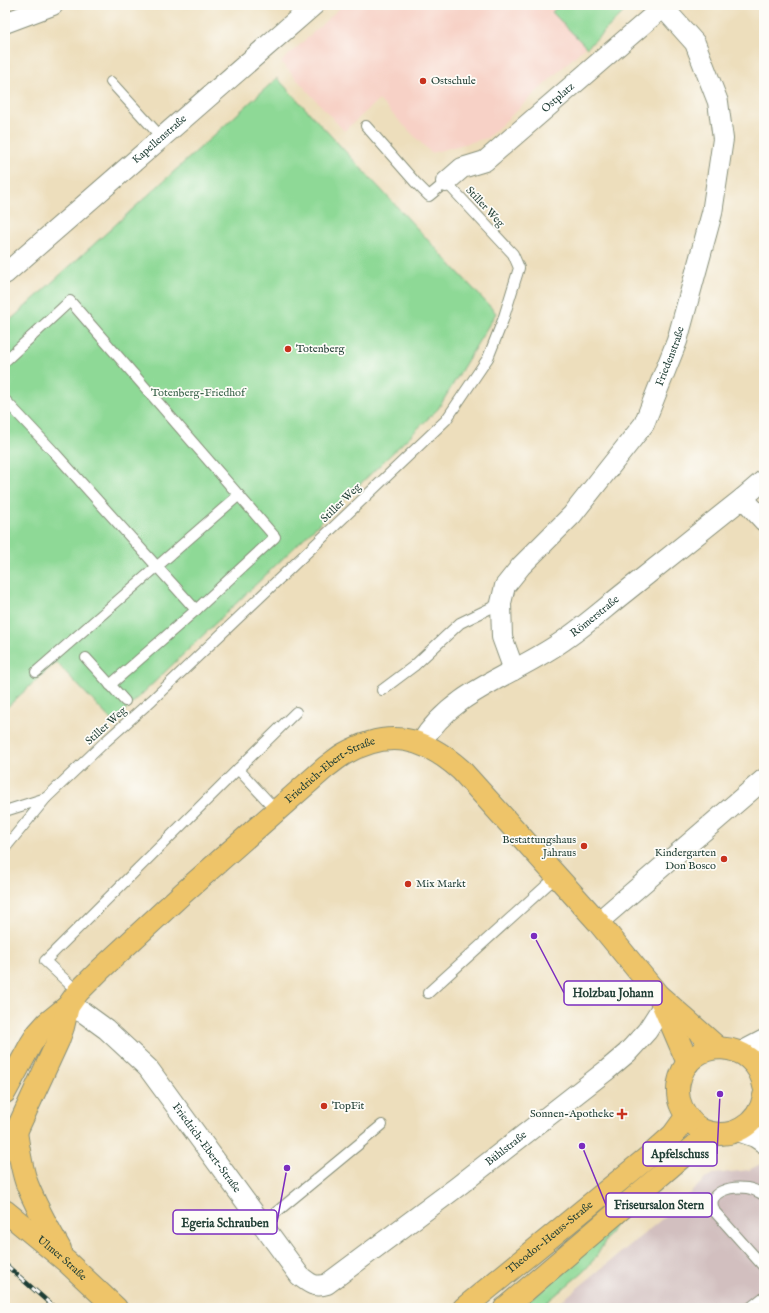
<svg xmlns="http://www.w3.org/2000/svg" width="769" height="1313" font-family="'IM FELL English',serif">
<style>
.built{fill:#f7d1c6}
.industrial{fill:#d2bfbf}
.green{fill:#8ed996;stroke:#568b65}
.lines{fill:none;stroke-linecap:round;stroke-linejoin:round}
.lane-casing{stroke:#868e78;stroke-width:12}
.street-casing{stroke:#868e78;stroke-width:22}
.primary-casing{stroke:#868e78;stroke-width:24}
.lane{stroke:#fff;stroke-width:10}
.street{stroke:#fff;stroke-width:20}
.primary{stroke:#eec469;stroke-width:22}
.rail-casing{stroke:#1f3d34;stroke-width:4.5}
.rail{stroke:#fdfcf7;stroke-width:3;stroke-dasharray:9;stroke-linecap:butt}
.poi-dot{fill:#c8321e;stroke:#fdfcf7;stroke-width:1.5}
.labels{text-anchor:middle;dominant-baseline:central;stroke-width:3.5;stroke-linejoin:round;paint-order:stroke}
.poi-label{font-size:11px;fill:#1f3d34;stroke:#fdfcf7;text-anchor:start}
.street-label{font-size:11px;fill:#1f3d34;stroke:#fdfcf7}
.park-label{font-size:11px;fill:#3b644c;stroke:#fdfcf7}
.leader{fill:none;stroke:#7b2cbf;stroke-width:1.5}
.callout-dot{fill:#7b2cbf;stroke:#fdfcf7;stroke-width:1.5}
.callout{fill:#fdfcf7;stroke:#7b2cbf;stroke-width:1.5}
.callout-label{font-size:12px;text-anchor:middle;font-weight:bold;fill:#1f3d34}
</style>
<rect width="100%" height="100%" fill="#fdfcf7"/>
<filter id="ink" filterUnits="userSpaceOnUse"><feTurbulence type="fractalNoise" baseFrequency=".025" numOctaves="2"/><feDisplacementMap in="SourceGraphic" scale="8" xChannelSelector="R" yChannelSelector="G"/><feConvolveMatrix kernelMatrix="1 2 1 2 8 2 1 2 1" color-interpolation-filters="sRGB"/></filter>
<filter id="wash" filterUnits="userSpaceOnUse"><feTurbulence type="fractalNoise" baseFrequency=".012" numOctaves="4" result="noise"/><feDisplacementMap in="SourceGraphic" scale="16" xChannelSelector="R" yChannelSelector="G"/><feGaussianBlur stdDeviation="0.9" result="paint"/><feColorMatrix in="noise" values="0 0 0 0 0 0 0 0 0 0 0 0 0 0 0 0 0 1.4 0 .05"/><feComposite in="paint" operator="in"/></filter>
<g filter="url(#wash)">
<rect width="100%" height="100%" fill="#eddebc"/>
<!-- built -->
<path class="built" d="M343,5H630L487,138L431,153L379,100L344,131L281,62Z"/>
<!-- industrial -->
<path class="industrial" d="M764,1162V1303L758,1308H553L667,1215L706,1178L713,1174L749,1170Z"/>
<!-- green -->
<g class="green">
<path d="M559,5H631L587,48L552,12Z"/>
<path d="M277,78L496,313L438,409L113,722L56,662L5,709V325Z"/>
<path d="M620,1216L596,1257L584,1271L540,1308H521Z"/>
</g>
</g>
<g filter="url(#ink)">
<g class="lines">
<!-- lane casing -->
<g class="lane-casing">
<g id="lane">
<path d="M111,82L162,138"/>
<path d="M5,361L70,301L275,537L196,610L110,685"/>
<path d="M5,400L53,451L196,610"/>
<path d="M86,658L125,701"/>
<path d="M36,672L239,495"/>
<path d="M382,690L414,666L460,623L501,603"/>
<path d="M238,769L296,712"/>
<path d="M5,811L46,798"/>
<path d="M5,848L46,798L105,742L152,700L446,420L488,358L503,320L519,268L513,254L446,182L429,196L415,182L366,126"/>
<path d="M78,992L45,961L238,769L276,810"/>
<path d="M428,993L557,876"/>
<path d="M764,1195C759,1192 753,1189 747,1188C732,1186 704,1191 715,1212L764,1267"/>
<path d="M262,1224L382,1125"/>
<path d="M750,1308L764,1297"/>
</g>
</g>
<!-- street casing -->
<g class="street-casing">
<g id="street">
<path d="M5,23L53,5"/>
<path id="s1" d="M446,182L462,168L485,161L663,7"/>
<path id="s2" d="M5,274L314,5"/>
<path d="M743,498L764,521"/>
<path id="s3" d="M514,670L502,637L501,603L505,586L521,566L572,515L644,424L677,341L712,213L723,139L718,102L695,43L661,5"/>
<path id="s4" d="M421,743C453,689 519,674 567,638C587,624 605,608 624,593C664,561 703,530 743,498L764,480"/>
<path d="M598,922L764,779"/>
<path id="s5" d="M68,1006L84,1013L106,1029L148,1068L300,1276C310,1284 315,1288 327,1284L457,1187L607,1070L627,1053L647,1031L663,1006"/>
<path d="M741,1052L764,1040"/>
<path d="M738,1131L755,1137L764,1143"/>
</g>
</g>
<!-- primary casing -->
<g class="primary-casing">
<g id="primary">
<path d="M661,1000L688,1063"/>
<path d="M764,1086C756,1038 689,1035 679,1082C677,1091 678,1100 682,1108C687,1118 693,1125 702,1130C730,1142 759,1125 764,1096"/>
<path id="s6" d="M5,1092L31,1044L38,1033L47,1023L68,1006L78,992L100,970L182,894L326,767C332,763 337,758 344,754C389,728 424,737 461,770L598,922L658,995L718,1048"/>
<path d="M16,1132C19,1150 21,1168 27,1184C36,1207 48,1228 60,1249"/>
<path d="M5,1149L16,1132L58,1041L63,1027L68,1006"/>
<path id="s7" d="M5,1211L67,1262L116,1308"/>
<path id="s8" d="M464,1308L653,1153L673,1135L686,1117"/>
<path d="M505,1308L710,1133"/>
</g>
</g>
<!-- lane -->
<use href="#lane" class="lane"/>
<!-- street -->
<use href="#street" class="street"/>
<!-- primary -->
<use href="#primary" class="primary"/>
<!-- rail casing -->
<g class="rail-casing">
<path id="rail" d="M5,1264L55,1308"/>
</g>
<!-- rail -->
<use href="#rail" class="rail"/>
</g>
</g>
<!-- markers -->
<g class="poi-dot">
<circle cx="423" cy="81" r="4"/>
<circle cx="288" cy="349" r="4"/>
<circle cx="584" cy="846" r="4"/>
<circle cx="724" cy="859" r="4"/>
<circle cx="408" cy="884" r="4"/>
<circle cx="324" cy="1106" r="4"/>
<path d="M620 1108h4v4h4v4h-4v4h-4v-4h-4v-4h4z"/>
</g>
<g class="labels">
<!-- poi labels -->
<g class="poi-label">
<text x="431" y="81">Ostschule</text>
<text x="296" y="349">Totenberg</text>
<text x="576" y="840" text-anchor="end">Bestattungshaus<tspan x="576" dy="13">Jahraus</tspan></text>
<text x="716" y="853" text-anchor="end">Kindergarten<tspan x="716" dy="13">Don Bosco</tspan></text>
<text x="416" y="884">Mix Markt</text>
<text x="332" y="1106">TopFit</text>
<text x="614" y="1114" text-anchor="end">Sonnen-Apotheke</text>
</g>
<!-- street labels -->
<g class="street-label">
<text stroke="none"><textPath href="#s1" startOffset="142">Ostplatz</textPath></text>
<text stroke="none"><textPath href="#s2" startOffset="205">Kapellenstraße</textPath></text>
<text transform="translate(485 207) rotate(47)">Stiller Weg</text>
<text stroke="none"><textPath href="#s3" startOffset="373">Friedenstraße</textPath></text>
<text transform="translate(341 503) rotate(-44)">Stiller Weg</text>
<text stroke="none"><textPath href="#s4" startOffset="217">Römerstraße</textPath></text>
<text transform="translate(106 726) rotate(-42)">Stiller Weg</text>
<text stroke="none"><textPath href="#s6" startOffset="462">Friedrich-Ebert-Straße</textPath></text>
<text stroke="none"><textPath href="#s5" startOffset="201">Friedrich-Ebert-Straße</textPath></text>
<text stroke="none"><textPath href="#s5" startOffset="614">Bühlstraße</textPath></text>
<text stroke="none"><textPath href="#s8" startOffset="111">Theodor-Heuss-Straße</textPath></text>
<text stroke="none"><textPath href="#s7" startOffset="74">Ulmer Straße</textPath></text>
</g>
<!-- park labels -->
<g class="park-label">
<text x="198" y="393">Totenberg-Friedhof</text>
</g>
</g>
<!-- callouts -->
<path class="leader" d="M534 936L564 993M720 1094L717 1154M582 1146L606 1205M287 1168L277 1222"/>
<g class="callout-dot">
<circle cx="534" cy="936" r="4"/>
<circle cx="720" cy="1094" r="4"/>
<circle cx="582" cy="1146" r="4"/>
<circle cx="287" cy="1168" r="4"/>
</g>
<g class="callout">
<rect x="564" y="981" width="98" height="24" rx="4"/>
<rect x="643" y="1142" width="74" height="24" rx="4"/>
<rect x="606" y="1193" width="106" height="24" rx="4"/>
<rect x="173" y="1210" width="104" height="24" rx="4"/>
</g>
<g class="callout-label">
<text x="613" y="997">Holzbau Johann</text>
<text x="680" y="1158">Apfelschuss</text>
<text x="659" y="1209">Friseursalon Stern</text>
<text x="225" y="1227">Egeria Schrauben</text>
</g>
<!-- margin -->
<rect width="769" height="1313" fill="none" stroke="#fdfcf7" stroke-width="20"/>
</svg>
